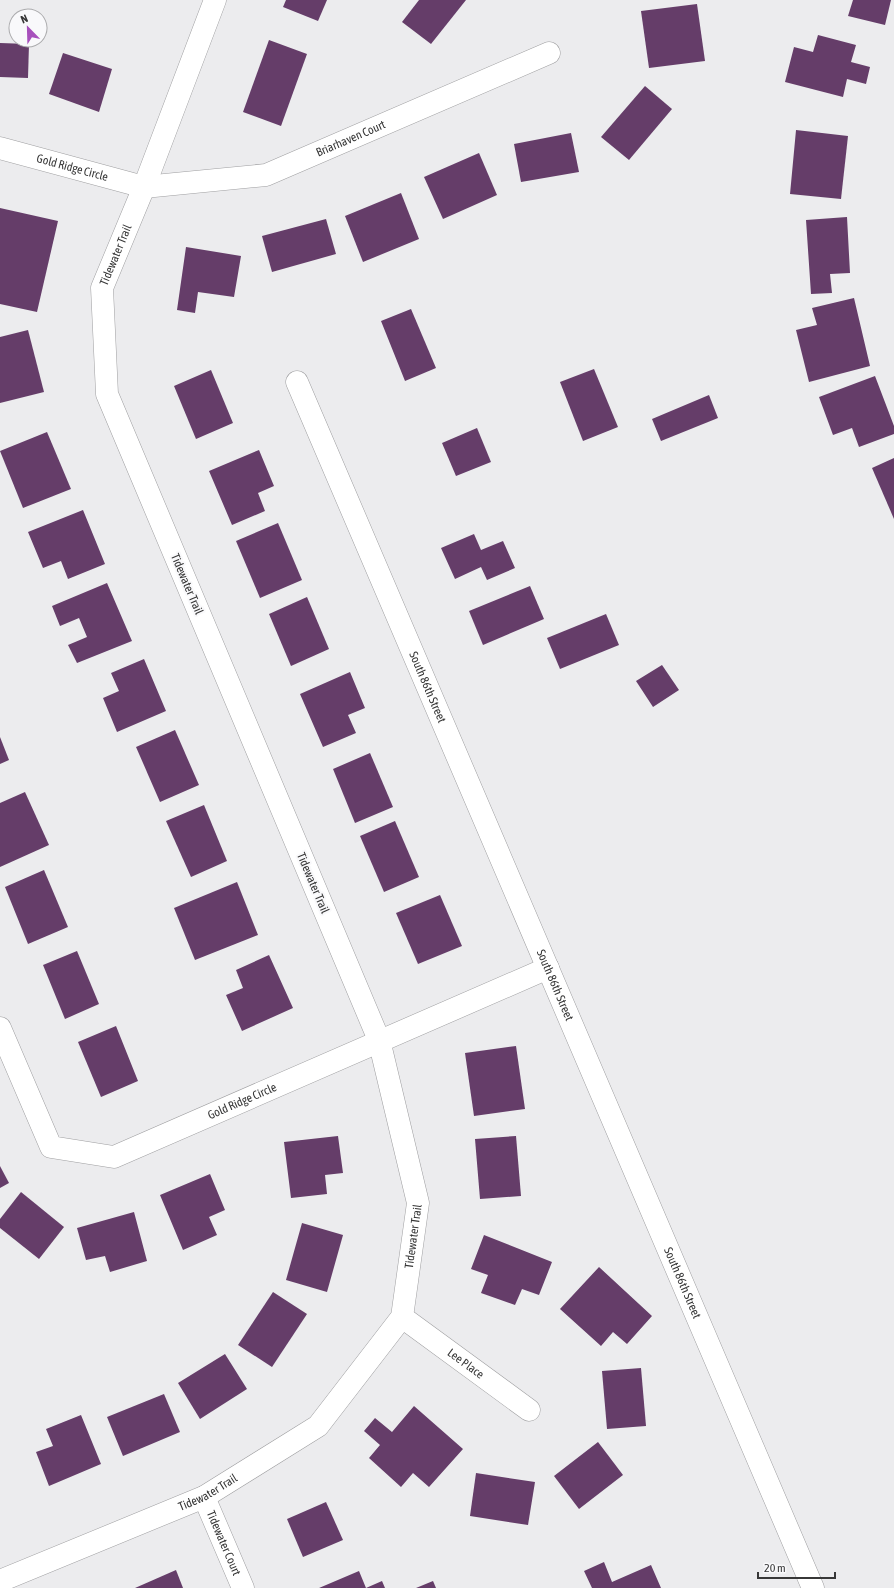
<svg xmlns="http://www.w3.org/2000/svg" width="894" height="1588" font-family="'Asap Condensed',sans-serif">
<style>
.building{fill:#653d69}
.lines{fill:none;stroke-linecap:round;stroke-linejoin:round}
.street-casing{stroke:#9f9fa1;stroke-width:23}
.street{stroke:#fff;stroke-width:22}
.labels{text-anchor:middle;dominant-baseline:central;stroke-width:4;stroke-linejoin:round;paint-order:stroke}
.street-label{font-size:12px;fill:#373737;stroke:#f9f9fb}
</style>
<rect width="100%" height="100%" fill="#ececee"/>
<!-- building -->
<g class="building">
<path d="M286,0H327L318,21L283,7Z"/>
<path d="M419,0H466L431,44L402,22Z"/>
<path d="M853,0H891L885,25L848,16Z"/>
<path d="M697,4L705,61L649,68L641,11Z"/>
<path d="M818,35L856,45L851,62L870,67L866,84L847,79L843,97L785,82L794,47L813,52Z"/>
<path d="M269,40L307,54L281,126L243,112Z"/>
<path d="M0,43L29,44L28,78L0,77Z"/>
<path d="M63,53L112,69L99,112L49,94Z"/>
<path d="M645,86L672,109L629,160L601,137Z"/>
<path d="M796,130L848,136L841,199L790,194Z"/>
<path d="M571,133L579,172L521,182L514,144Z"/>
<path d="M479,153L497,195L443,219L424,177Z"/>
<path d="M401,193L419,239L363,262L345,216Z"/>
<path d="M0,208L58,221L37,312L0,304Z"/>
<path d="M847,217L850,273L830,274L832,293L811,294L806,220Z"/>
<path d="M326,219L336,254L272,272L262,236Z"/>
<path d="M186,247L241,256L234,297L198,292L195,313L177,310Z"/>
<path d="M854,298L870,366L809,382L796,330L817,325L812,308Z"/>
<path d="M411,309L436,368L405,381L381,321Z"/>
<path d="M28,330L44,392L0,403V337Z"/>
<path d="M594,369L618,427L583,441L560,382Z"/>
<path d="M211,370L233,423L196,439L174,386Z"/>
<path d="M875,376L894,426V434L859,447L852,428L833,435L819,397Z"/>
<path d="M709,395L718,418L661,441L652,419Z"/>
<path d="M477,428L491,462L456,476L442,443Z"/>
<path d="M47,432L71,489L23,508L0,451Z"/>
<path d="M259,450L274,486L258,493L265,511L232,525L209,471Z"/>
<path d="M894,458V519L872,468Z"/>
<path d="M83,510L105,564L68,579L61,561L43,568L28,532Z"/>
<path d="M278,523L302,580L260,598L236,541Z"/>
<path d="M474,534L481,550L503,541L515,568L487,580L481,567L455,579L441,548Z"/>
<path d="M107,583L132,641L77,663L68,645L87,637L79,618L60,626L52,606Z"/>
<path d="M530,586L544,619L483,645L469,611Z"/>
<path d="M307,597L329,649L291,666L269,614Z"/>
<path d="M606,614L619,645L560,669L547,638Z"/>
<path d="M144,659L166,711L117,732L103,698L119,691L111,673Z"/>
<path d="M662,665L679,690L653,707L636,681Z"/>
<path d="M350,672L365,708L348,715L356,733L323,747L300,694Z"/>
<path d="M175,730L199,785L160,802L136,747Z"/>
<path d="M0,737L9,760L0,764Z"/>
<path d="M370,753L393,807L355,823L333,769Z"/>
<path d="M25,792L49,845L0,867V803Z"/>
<path d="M204,805L227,861L191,877L166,821Z"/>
<path d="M395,821L419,877L384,892L360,836Z"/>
<path d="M44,870L68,927L28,944L5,887Z"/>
<path d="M237,882L258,935L195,960L174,908Z"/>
<path d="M440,895L462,946L418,964L396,913Z"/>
<path d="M77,951L99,1004L65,1019L43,965Z"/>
<path d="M269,955L293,1008L242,1031L226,995L243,988L236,970Z"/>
<path d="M116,1026L138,1081L101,1097L78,1042Z"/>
<path d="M516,1046L525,1109L474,1116L465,1053Z"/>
<path d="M338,1136L343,1173L325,1175L327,1194L291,1198L284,1142Z"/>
<path d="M516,1136L521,1196L480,1199L475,1139Z"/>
<path d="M0,1166L9,1183L0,1188Z"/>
<path d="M210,1174L225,1210L209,1217L217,1235L183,1250L160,1195Z"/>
<path d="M21,1192L64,1227L39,1259L0,1228V1219Z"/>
<path d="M134,1212L147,1261L110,1272L105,1256L86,1260L77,1228Z"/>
<path d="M302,1223L343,1235L327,1292L286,1280Z"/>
<path d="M484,1235L552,1262L539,1295L522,1289L515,1305L481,1293L488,1275L471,1269Z"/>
<path d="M599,1267L652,1316L627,1344L613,1332L601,1346L560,1309Z"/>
<path d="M273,1292L307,1314L272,1367L238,1345Z"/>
<path d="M225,1354L247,1389L200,1419L178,1383Z"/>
<path d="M641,1368L646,1426L607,1429L602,1371Z"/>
<path d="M164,1394L180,1432L123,1456L107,1417Z"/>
<path d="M414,1406L463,1449L429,1487L413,1473L401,1487L369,1458L380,1445L364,1431L375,1418L392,1432Z"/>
<path d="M81,1415L101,1464L49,1486L36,1452L53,1446L46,1429Z"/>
<path d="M598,1442L623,1475L579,1509L554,1476Z"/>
<path d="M476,1473L535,1482L528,1525L470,1516Z"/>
<path d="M326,1502L343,1540L303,1557L287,1519Z"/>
<path d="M604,1562L612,1582L651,1565L661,1588H592L584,1571Z"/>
<path d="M176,1570L183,1588H135Z"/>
<path d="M359,1571L366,1588L382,1581L385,1588H319Z"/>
<path d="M433,1581L436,1588H416Z"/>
</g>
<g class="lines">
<!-- street casing -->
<g class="street-casing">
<g id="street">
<path id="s1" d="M0,148L144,187L266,175L549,53"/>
<path id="s2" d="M297,382L813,1588"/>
<path id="s3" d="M0,1028L51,1147L114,1157L548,968"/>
<path id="s4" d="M402,1317L529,1410"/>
<path id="s5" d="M204,1497L243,1588"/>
<path id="s6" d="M0,1581L204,1497L318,1426L402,1317L418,1203L379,1040L107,394L102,288L144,187L215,0"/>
</g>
</g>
<!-- street -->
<use href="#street" class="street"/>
</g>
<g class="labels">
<!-- street labels -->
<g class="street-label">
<text stroke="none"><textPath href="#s1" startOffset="364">Briarhaven Court</textPath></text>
<text stroke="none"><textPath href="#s1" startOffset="75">Gold Ridge Circle</textPath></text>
<text stroke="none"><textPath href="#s6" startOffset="1618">Tidewater Trail</textPath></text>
<text transform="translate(187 584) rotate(67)">Tidewater Trail</text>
<text stroke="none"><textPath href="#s2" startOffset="332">South 86th Street</textPath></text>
<text transform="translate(313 883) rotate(67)">Tidewater Trail</text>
<text stroke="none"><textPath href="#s2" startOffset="656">South 86th Street</textPath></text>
<text stroke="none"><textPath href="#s3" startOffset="333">Gold Ridge Circle</textPath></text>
<text stroke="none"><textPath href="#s6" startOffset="574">Tidewater Trail</textPath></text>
<text stroke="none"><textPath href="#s2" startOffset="980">South 86th Street</textPath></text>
<text stroke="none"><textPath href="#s4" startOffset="79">Lee Place</textPath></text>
<text stroke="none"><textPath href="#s6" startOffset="226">Tidewater Trail</textPath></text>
<text stroke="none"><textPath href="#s5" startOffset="50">Tidewater Court</textPath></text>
</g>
</g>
<!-- north arrow -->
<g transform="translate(28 28) rotate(337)"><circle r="19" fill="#f9f9fb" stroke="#ababad"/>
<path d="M0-3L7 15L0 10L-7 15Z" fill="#a74fbc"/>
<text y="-6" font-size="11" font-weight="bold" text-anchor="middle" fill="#373737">N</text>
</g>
<!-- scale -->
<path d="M758 1572v6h77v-6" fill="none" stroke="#373737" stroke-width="2"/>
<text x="764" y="1572" font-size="12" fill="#373737" stroke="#f9f9fb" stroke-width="3" paint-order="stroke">20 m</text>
</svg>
